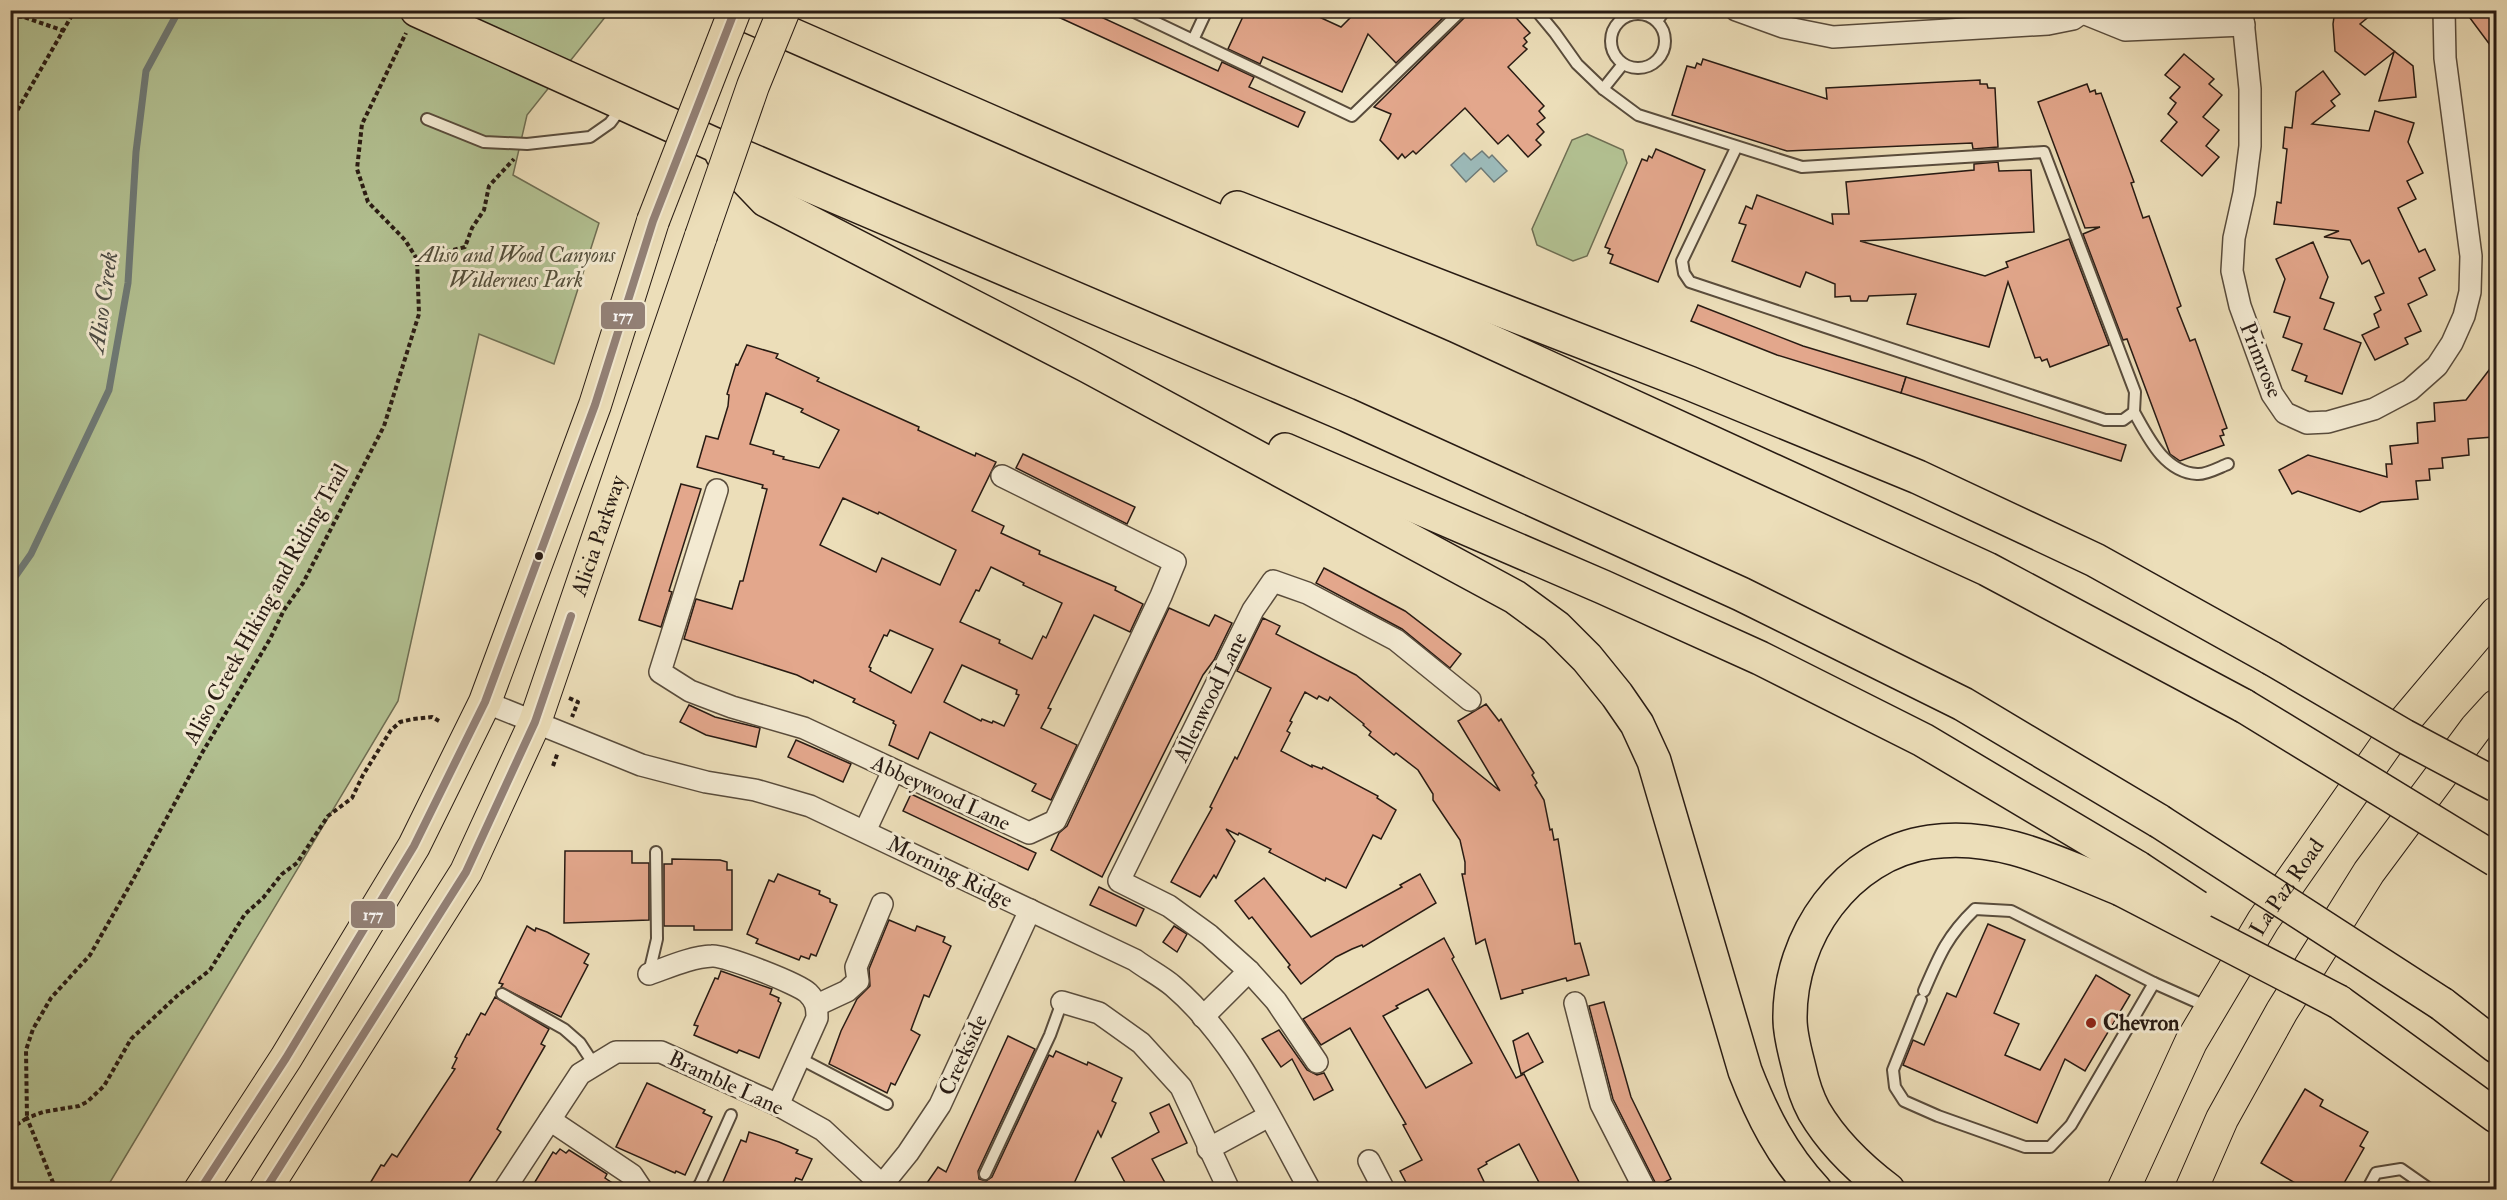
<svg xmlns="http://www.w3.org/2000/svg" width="2507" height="1200" font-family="'IM FELL Double Pica',serif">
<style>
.green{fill:#b3c293;stroke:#6e6e53;stroke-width:1.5}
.water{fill:#9cbab9;stroke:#6e7a77;stroke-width:1.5}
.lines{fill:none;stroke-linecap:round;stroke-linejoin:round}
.stream{stroke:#6e7a77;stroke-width:7}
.building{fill:#e3a78c;stroke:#281b13;stroke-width:1.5;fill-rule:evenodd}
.service-casing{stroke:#594c3c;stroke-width:14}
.minor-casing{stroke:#594c3c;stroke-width:24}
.primary-casing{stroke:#281b13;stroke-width:34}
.motorway-casing{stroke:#281b13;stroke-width:36}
.path{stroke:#281b13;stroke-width:4;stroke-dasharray:4.5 3;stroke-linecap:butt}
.service{stroke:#f3ead2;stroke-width:10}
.minor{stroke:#f3ead2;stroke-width:21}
.primary{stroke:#ecdeb9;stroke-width:32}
.motorway{stroke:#ecdeb9;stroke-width:33}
.primary-bridge-casing{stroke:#281b13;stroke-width:34;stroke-linecap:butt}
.motorway-bridge-casing{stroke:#281b13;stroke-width:36;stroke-linecap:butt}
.primary-bridge{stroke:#ecdeb9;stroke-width:32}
.motorway-bridge{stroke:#ecdeb9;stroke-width:33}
.bus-1-casing{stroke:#f3ead2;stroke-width:12}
.bus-1{stroke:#938177;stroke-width:8}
.bus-dot{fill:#281b13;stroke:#f3ead2;stroke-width:2}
.poi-dot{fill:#8f2418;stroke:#f3ead2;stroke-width:2}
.labels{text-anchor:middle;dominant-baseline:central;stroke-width:6;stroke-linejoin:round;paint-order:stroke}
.park-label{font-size:22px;font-style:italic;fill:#524d39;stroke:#f3ead2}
.street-label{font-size:22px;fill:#281b13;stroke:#f3ead2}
.poi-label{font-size:22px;font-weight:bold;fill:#281b13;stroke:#f3ead2;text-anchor:start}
.water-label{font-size:24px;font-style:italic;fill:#4b4b45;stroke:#f3ead2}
.line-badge{stroke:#f3ead2;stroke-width:2}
.badge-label{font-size:16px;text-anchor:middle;font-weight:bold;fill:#fff}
</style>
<rect width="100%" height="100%" fill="#ecdeb9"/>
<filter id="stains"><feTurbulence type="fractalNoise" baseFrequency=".00333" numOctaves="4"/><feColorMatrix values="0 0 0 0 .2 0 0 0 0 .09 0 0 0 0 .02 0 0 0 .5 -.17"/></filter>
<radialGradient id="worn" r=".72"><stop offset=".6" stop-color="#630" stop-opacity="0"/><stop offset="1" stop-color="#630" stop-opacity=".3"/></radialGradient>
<!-- green -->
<g class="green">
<path d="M10,11H610L527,115L513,175L599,223L554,364L479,334L398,701L106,1189H11Z"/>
<path d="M1587,134L1623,150L1627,163L1587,256L1573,261L1537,245L1532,229L1572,140Z"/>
</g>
<!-- water -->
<path class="water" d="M1482,151L1489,158L1492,155L1507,171L1494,182L1481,168L1466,182L1451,165L1464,153L1471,160Z"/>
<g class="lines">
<!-- stream -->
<path class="stream" d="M10,584L31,554L109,390L128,283L136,152L146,71L179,10"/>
</g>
<!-- building -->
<g class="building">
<path d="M1043,10H1086L1218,71L1222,62L1254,77L1249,87L1305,112L1298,127Z"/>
<path d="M1246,10H1304L1341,27L1358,10H1451L1396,63L1368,34L1342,92L1263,57L1260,64L1228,49Z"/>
<path d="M1469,10H1509L1530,33L1524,38L1527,42L1523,46L1527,49L1508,67L1544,106L1539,111L1545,118L1537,124L1544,132L1536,140L1541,145L1528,157L1508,135L1498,144L1465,108L1416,154L1413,151L1405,158L1402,154L1398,159L1380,140L1391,114L1374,107L1467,15Z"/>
<path d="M2335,10H2377L2360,24L2413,66L2416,97L2379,101L2394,52L2365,75L2335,51L2333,24Z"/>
<path d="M2464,10H2496V53Z"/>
<path d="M2184,54L2214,79L2209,84L2222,95L2203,117L2219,130L2206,146L2219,157L2202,176L2161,141L2177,122L2168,114L2176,103L2170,98L2180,87L2165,75Z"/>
<path d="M1703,59L1827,99L1826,88L1980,80V84H1987L1988,88H1995L1998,147L1973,149L1972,143L1787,151L1672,115L1687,66L1695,68L1697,63L1701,65Z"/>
<path d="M2323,71L2340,94L2331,101L2335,106L2312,124L2369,131L2375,111L2414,123L2408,142L2423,173L2407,181L2416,199L2398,208L2419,252L2425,249L2435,270L2419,278L2427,295L2408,304L2421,331L2405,338L2408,344L2375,360L2362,335L2379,327L2374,314L2381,310L2375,297L2384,293L2369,260L2362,264L2350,240L2324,237L2339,231L2274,224L2277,202L2281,203L2287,149L2283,148L2285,127L2292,128L2296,92Z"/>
<path d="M2087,84L2090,92L2095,90L2096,94L2101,93L2134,182L2131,183L2143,218L2149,216L2181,306L2177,308L2190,341L2195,339L2227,428L2222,430L2224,435L2220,436L2224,445L2180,461L2170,454L2127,339L2123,340L2083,234L2100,227L2085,228L2038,102Z"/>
<path d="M1656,149L1705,170L1658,282L1610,263L1613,255L1608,253L1610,249L1605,247L1642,159L1647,161L1649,156L1652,158Z"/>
<path d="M1998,162L1999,171L2031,170L2034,232L1860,241L1985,276L2008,267L2006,262L2069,239L2109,345L2050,367L2047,359L2042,361L2040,357L2035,358L2008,282L1989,347L1907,324L1916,294L1869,296L1867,301H1851L1850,296L1835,297V284L1806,272L1800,287L1732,261L1746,225L1739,223L1746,206L1752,209L1757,195L1833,224L1832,214H1849L1846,182L1974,170V164Z"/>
<path d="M2313,242L2328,277L2320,298L2334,303L2324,329L2361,343L2342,394L2305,381L2307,376L2292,370L2302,344L2283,337L2290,317L2274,312L2285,279L2276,259Z"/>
<path d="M1698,305L1803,346L1906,377L1901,393L1777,355L1691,321Z"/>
<path d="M747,345L778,354L776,358L819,378L817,381L919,427L918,430L975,456L976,453L996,462L972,511L1004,526L1001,533L1040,551L1039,554L1116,587L1115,590L1143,604L1130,632L1094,615L1048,708L1051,709L1041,728L1077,745L1051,800L1032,791L1036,784L930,732L918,759L889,745L896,725L893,723L894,721L853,702L855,699L814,680L813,683L797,675L684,639L696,599L732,609L740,581H743L767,489L762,488L763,485L697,467L706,436L718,439L728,406L729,395L727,394L736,364L738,365ZM766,393L803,409L801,412L839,430L819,468L783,459L784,457L773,454L774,451L750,444ZM843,498L878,514L879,512L956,550L940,585L882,558L876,572L820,545ZM991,567L1024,583L1023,585L1062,603L1046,638L1043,636L1032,659L999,643L1000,640L960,622L976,590L979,591ZM890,630L933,649L911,693L870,671L871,668L869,667L884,635L887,636ZM962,665L1017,690L1016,694L1019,695L1004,726L993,721L992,723L982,719L981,721L944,702Z"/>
<path d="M2496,361V422L2492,428L2493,437L2468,439L2469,455L2442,458L2443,468L2429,469L2430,480L2416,481L2418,499L2381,502L2360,512L2298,491L2292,494L2279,470L2308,455L2387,477L2386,464H2392L2390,446L2418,443L2417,423L2435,421L2434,403L2466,400Z"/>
<path d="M1906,377L2126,445L2121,461L1901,393Z"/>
<path d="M1023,454L1135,507L1127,524L1016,468Z"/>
<path d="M681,484L701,489L669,591L672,592L661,627L639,620Z"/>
<path d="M1324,568L1405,611L1461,654L1450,668L1402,629L1316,583Z"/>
<path d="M1169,608L1209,626L1215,615L1232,623L1214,660L1203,675L1102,877L1051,850L1059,833L1067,826Z"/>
<path d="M1263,618L1280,626L1276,634L1356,675L1500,791L1458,721L1486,704L1499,721L1501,719L1534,773L1532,775L1537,783L1535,785L1544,800L1550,830L1552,829L1554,840L1558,839L1575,944L1580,943L1589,975L1567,981L1566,978L1522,990L1523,993L1501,999L1485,939L1476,944L1462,874H1465V862L1460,840L1433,800V794L1418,770L1396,753L1394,755L1369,735L1371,732L1363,725L1364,724L1330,697L1328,701L1319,696L1317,699L1305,692L1290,721L1292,722L1287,731L1290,733L1281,751L1312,767V765L1322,769L1323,767L1378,796L1377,798L1396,810L1381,839L1373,835L1346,888L1326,878L1325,881L1269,852L1271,849L1239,833L1238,835L1226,829L1235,841L1216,878L1214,875L1200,897L1171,882L1212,808L1210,807L1235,757L1237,759L1271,688L1237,671Z"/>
<path d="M689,705L715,717L760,728L756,747L706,735L680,722Z"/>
<path d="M796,740L851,764L843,782L788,757Z"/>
<path d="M911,794L1036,853L1028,870L903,811Z"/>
<path d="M565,851H632V863H649V920L564,923Z"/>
<path d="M672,859L720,860L727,862V870H732V930H694V926H664V864H672Z"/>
<path d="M778,874L820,891L819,894L830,899V902L837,905L816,956L811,954L809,959L801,956L799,960L756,943L758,939L747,934L769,880L774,882Z"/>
<path d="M1420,874L1436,903L1363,947L1362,945L1352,949L1336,957L1301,984L1288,967L1290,965L1252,917L1249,919L1235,901L1264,878L1311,937L1402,887L1400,885Z"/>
<path d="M1099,887L1144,909L1136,926L1090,905Z"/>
<path d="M889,920L915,931L917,926L945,937L943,942L951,946L929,997L924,995L912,1027L911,1030L920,1035L895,1085L891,1083L887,1093L829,1064L841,1031L857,999L870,986L869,969Z"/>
<path d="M1988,924L2025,940L1994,1013L2019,1024L2005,1055L2040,1070L2096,975L2130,995L2085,1071L2065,1059L2037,1123L1903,1065L1913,1040L1924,1045L1947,993L1956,997Z"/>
<path d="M527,926L535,931L536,928L547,932L589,954L584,963L588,965L561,1017L501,987L503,984L499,983Z"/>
<path d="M1174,926L1187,934L1177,952L1163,942Z"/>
<path d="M1444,938L1454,957L1452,959L1516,1078L1524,1074L1583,1190H1543L1519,1144L1486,1162L1487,1164L1478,1169L1488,1190H1410L1400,1171L1422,1160L1403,1125L1406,1124L1350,1028L1321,1045L1303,1019ZM1428,989L1472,1063L1426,1088L1383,1016L1398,1008L1396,1006Z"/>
<path d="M721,971L772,989L770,994L779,998L778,1001L781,1003L759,1058L739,1050L737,1053L694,1035L698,1026L694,1025L715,978L718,979Z"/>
<path d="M495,997L549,1029L541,1044L545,1046L497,1129L501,1132L464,1190H366L381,1165L384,1166L392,1154L397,1157L455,1069L452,1068L457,1058L455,1057L467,1034L469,1035L481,1013L485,1015Z"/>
<path d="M1604,1002L1631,1097L1671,1179L1657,1186L1613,1099L1589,1006Z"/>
<path d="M1279,1030L1307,1070L1317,1075L1324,1073L1333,1090L1314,1100L1292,1059L1281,1067L1262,1039Z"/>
<path d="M1528,1033L1543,1062L1521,1074L1513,1041Z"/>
<path d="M1008,1036L1035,1049L978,1171L979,1179L986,1181L992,1177L1049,1055L1053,1057L1056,1051L1087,1065L1088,1062L1122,1078L1112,1101L1116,1103L1101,1137L1098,1131L1071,1190H922L938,1167L946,1172Z"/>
<path d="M647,1083L705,1110L703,1113L712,1117L685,1175L676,1171L675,1173L616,1147Z"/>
<path d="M2305,1089L2323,1100L2320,1106L2368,1132L2360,1146L2364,1148L2340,1190H2307L2261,1163Z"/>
<path d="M1169,1104L1187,1143L1152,1159L1169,1190H1129L1112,1158L1159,1132L1150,1113Z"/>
<path d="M749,1132L779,1142L798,1150L796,1153L812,1159L802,1180L796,1178L791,1190H724L726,1184L723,1182L741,1140L746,1142Z"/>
<path d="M560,1149L566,1153L569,1150L607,1174L605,1178L623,1190H530L553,1152L556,1154Z"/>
</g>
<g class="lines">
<!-- service casing -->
<g class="service-casing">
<g id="service">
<path d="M1130,10L1352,116L1462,10"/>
<path d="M1536,10L1555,33L1577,64L1603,89L1638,115L1802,167L2044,152L2135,392L2134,412L2123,420H2105L1690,282L1684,273L1682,261L1736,148"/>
<circle cx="1638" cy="41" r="27"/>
<path d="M1657,21L1665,10"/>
<path d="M1193,40L1207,10"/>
<path d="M1603,89L1623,64"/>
<path d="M427,119L484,142L527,144L590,137L610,123L622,107"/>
<path d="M2134,412C2148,437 2164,472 2197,474C2206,475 2220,467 2228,464"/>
<path d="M649,973L657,939L656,852"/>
<path d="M1924,991C1939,956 1947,936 1975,909L2011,911L2154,983L2208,1007"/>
<path d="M502,994L564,1029L580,1043L595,1066"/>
<path d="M1921,1000L1893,1070L1895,1087L1904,1101L1938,1116L2025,1147H2050L2071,1125L2154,983"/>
<path d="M799,1058L887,1104"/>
<path d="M985,1174L1050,1035L1062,1002"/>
<path d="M695,1190L700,1184L731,1115"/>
<path d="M2367,1190L2376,1173L2401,1169L2431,1190"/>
</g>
</g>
<!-- minor casing -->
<g class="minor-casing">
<g id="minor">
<path d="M1736,10L1783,27L1833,37L2048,24L2073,19L2086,10"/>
<path d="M2126,10L2132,13L2188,10"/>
<path d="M2242,10L2250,89V146L2244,193L2234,238L2232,271L2240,306L2272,394L2285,413L2307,423L2328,422L2374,409L2410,390L2437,366L2452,343L2464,316L2470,292L2471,256L2445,58L2444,10"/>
<path d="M2083,13L2125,30L2244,25"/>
<path d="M717,490L660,672L690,691L732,707L804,728L1029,833L1055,821L1161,596L1175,562L1002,476"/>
<path d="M485,702L641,765L706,782L755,790L810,806L1135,960C1147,969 1161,976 1173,986C1236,1040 1270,1118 1310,1190"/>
<path d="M865,831L893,771"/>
<path d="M649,974C669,967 691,957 712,956C725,955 799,984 808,993C816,1001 817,1007 817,1018L778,1105"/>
<path d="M1062,1002L1099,1013L1141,1043L1181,1087L1229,1190"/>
<path d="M1575,1003L1601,1104L1645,1190"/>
<path d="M817,1005L847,991L858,981L856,967L882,904"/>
<path d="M1203,1017L1249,971"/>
<path d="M1317,1062L1276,1001L1249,971L1209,935L1169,906L1119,881L1253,610L1273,581L1307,593L1396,640L1470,700"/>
<path d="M550,1120L632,1175L642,1190"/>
<path d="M1208,1149L1269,1116"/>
<path d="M1369,1161L1384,1190"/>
<path d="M504,1190L580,1074L616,1052H661L778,1105L823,1130L882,1185"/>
<path d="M878,1190L908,1153L940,1105L1030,910"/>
</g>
</g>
<!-- primary casing -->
<g class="primary-casing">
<g id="primary">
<path d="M200,1190L286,1058L414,846L485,702L595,405L653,221"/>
<path id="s1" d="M265,1190L466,872L535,722L701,236"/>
<path id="s2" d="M2123,1190L2191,1042L2263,921L2393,735L2496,613"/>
<path d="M2191,1190L2222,1119L2282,1011L2369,872L2476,728L2496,706"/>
</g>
</g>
<!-- motorway casing -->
<g class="motorway-casing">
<g id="motorway">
<path d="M417,10L713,144L1347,415L1741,594L1963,704L2159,821"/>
<path d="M735,10L1457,326L1987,569L2244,706"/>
<path d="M722,154L766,200L1088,366L1515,597L1556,627L1587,658L1617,695L1637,724L1654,761L1745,1071C1762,1115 1782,1155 1815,1190"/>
<path d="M1237,208L1689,383L1918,477L2095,560L2271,658"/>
<path d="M1285,450L1603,587L1760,658L1923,740L2138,868"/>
<path d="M2339,1002L2496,1116"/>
<path d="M2442,1004L2496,1046"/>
<path d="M1888,1190C1859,1168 1832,1142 1814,1111C1807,1098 1802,1082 1799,1068C1795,1052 1790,1035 1790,1019C1789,937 1846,854 1930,842C1999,832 2059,864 2121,889"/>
</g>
</g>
<!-- path -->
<g class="path">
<path d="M10,16L24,17L64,31"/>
<path d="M10,123L75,10"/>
<path d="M417,259L465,247L472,228L484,210L489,186L514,159"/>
<path d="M569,698L578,702L572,717"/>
<path d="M553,766L558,752"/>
<path d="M10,1129L27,1118L26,1050L33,1029L51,998L90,955L134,878L202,753L270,639L284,610L303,583L384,426L419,314L417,259L405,240L368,202L357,169L362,124L406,33"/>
<path d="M56,1190L27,1118L43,1112L79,1106L87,1102L104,1086L131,1039L178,995L210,970L245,914L263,898L282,874L297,863L328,816L352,798L363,775L391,730L400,722L413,719L432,717L439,721"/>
</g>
<!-- service -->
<use href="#service" class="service"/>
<!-- minor -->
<use href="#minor" class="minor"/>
<!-- primary -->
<use href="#primary" class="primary"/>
<!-- motorway -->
<use href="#motorway" class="motorway"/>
<!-- primary-bridge casing -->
<g class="primary-bridge-casing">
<g id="primary-bridge">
<path d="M653,221L735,10"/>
<path d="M701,236L753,86L784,10"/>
</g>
</g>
<!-- motorway-bridge casing -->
<g class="motorway-bridge-casing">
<g id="motorway-bridge">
<path d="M2271,658L2404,736L2496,785"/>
<path d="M2244,706L2496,860"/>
<path d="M2159,821L2442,1004"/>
<path d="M2138,868L2197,907"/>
<path d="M2121,889L2339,1002"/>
</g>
</g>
<!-- primary-bridge -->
<use href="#primary-bridge" class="primary-bridge"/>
<!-- motorway-bridge -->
<use href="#motorway-bridge" class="motorway-bridge"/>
<!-- bus-1 casing -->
<g class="bus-1-casing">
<g id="bus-1">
<path d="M200,1190L286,1058L414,846L485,702L595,405L653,221L735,10"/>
<path d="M265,1190L466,872L535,722L571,616"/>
</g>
</g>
<!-- bus-1 -->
<use href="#bus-1" class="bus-1"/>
</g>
<!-- markers -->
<circle class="bus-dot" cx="539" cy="556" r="5"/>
<circle class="poi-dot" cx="2091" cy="1023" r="6"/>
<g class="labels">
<!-- park labels -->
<g class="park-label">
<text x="516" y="255">Aliso and Wood Canyons<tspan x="516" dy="25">Wilderness Park</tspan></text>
</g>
<!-- street labels -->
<g class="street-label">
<text transform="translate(2261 360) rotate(68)">Primrose</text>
<text stroke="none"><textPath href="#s1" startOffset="738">Alicia Parkway</textPath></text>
<text transform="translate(266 604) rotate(-61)">Aliso Creek Hiking and Riding Trail</text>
<text transform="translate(1210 697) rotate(-64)">Allenwood Lane</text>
<text transform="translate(941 793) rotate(25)">Abbeywood Lane</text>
<text transform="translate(950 872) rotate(26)">Morning Ridge</text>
<text stroke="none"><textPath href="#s2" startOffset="345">La Paz Road</textPath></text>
<text transform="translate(963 1055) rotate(-65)">Creekside</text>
<text transform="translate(726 1083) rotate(25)">Bramble Lane</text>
</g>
<!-- poi labels -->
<g class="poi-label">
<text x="2103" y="1023">Chevron</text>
</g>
<!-- water labels -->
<g class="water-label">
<text transform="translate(103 302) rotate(-82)">Aliso Creek</text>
</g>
</g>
<g class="line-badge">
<rect x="600" y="301" width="46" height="29" rx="6" fill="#938177"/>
<rect x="350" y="900" width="46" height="29" rx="6" fill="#938177"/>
</g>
<g class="badge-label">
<text x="623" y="321">177</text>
<text x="373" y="920">177</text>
</g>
<!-- margin -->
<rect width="2507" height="1200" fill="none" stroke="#ecdeb9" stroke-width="36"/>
<rect x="12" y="12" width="2483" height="1176" fill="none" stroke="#281b13" stroke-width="3"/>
<rect x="18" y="18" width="2471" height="1164" fill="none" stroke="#281b13" stroke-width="1.5"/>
<rect width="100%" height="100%" filter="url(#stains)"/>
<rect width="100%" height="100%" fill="url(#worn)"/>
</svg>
